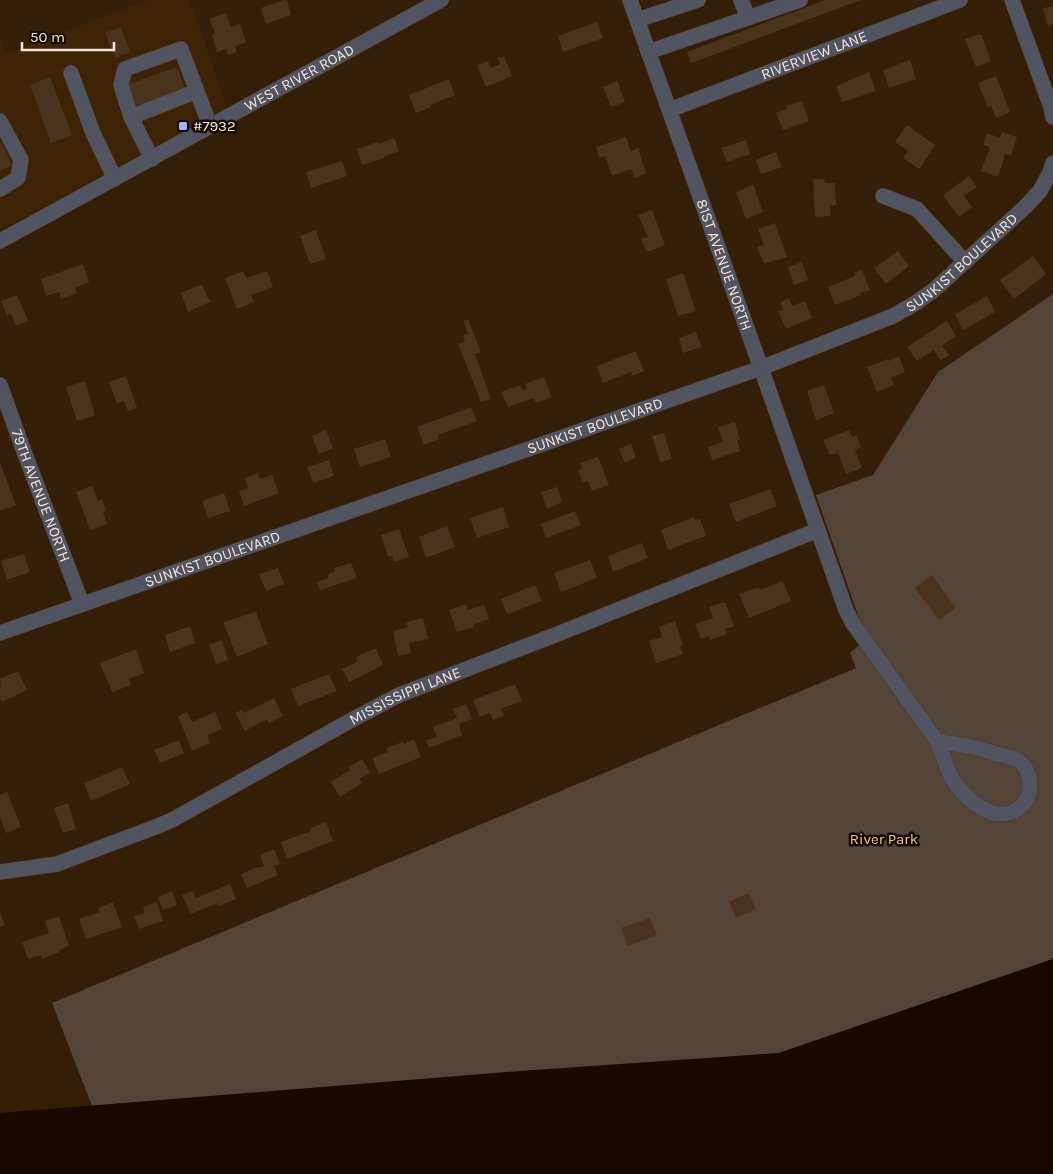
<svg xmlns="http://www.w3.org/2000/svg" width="1053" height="1174" font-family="Karla,sans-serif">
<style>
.built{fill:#3d2206}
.green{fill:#544437}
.water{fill:#190700}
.building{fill:#4a331d}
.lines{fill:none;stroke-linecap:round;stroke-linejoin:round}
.minor-casing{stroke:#4f3a25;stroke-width:16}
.minor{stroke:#515360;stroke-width:15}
.poi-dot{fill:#a6b1fc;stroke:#140b04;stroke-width:2}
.labels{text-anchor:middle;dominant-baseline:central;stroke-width:5;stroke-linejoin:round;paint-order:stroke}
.street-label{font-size:15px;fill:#f4e5d8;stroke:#140b04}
.poi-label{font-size:15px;fill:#f4e5d8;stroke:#140b04;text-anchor:start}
.park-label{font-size:15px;fill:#f1c39a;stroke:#140b04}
</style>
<rect width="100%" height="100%" fill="#341e08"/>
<!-- built -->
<path class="built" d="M147,0H190L227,108L0,231V38L6,54Z"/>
<!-- green -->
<path class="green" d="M1053,294V959L779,1053L92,1106L52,1003L856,668L850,653L868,638L860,621L816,495L873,475L938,372Z"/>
<!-- water -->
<path class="water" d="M1053,959V1174H0V1113L520,1071L779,1053Z"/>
<!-- building -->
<g class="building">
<path d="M284,0H287L291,15L266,24L261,8Z"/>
<path d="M825,0H861L691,63L687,52Z"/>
<path d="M1053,5V24L1048,26L1043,9Z"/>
<path d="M226,13L231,27L240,24L246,42L235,46L237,52L228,55L226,49L217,52L212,35L215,33L209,19Z"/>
<path d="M597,22L603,38L563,52L558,36Z"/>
<path d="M121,27L130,52L115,58L105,33Z"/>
<path d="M981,34L991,61L976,67L965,39Z"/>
<path d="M504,56L512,76L486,87L477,65L488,61L491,68L500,64L498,58Z"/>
<path d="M910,60L916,79L889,88L883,70Z"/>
<path d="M177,67L185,89L134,107L126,85Z"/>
<path d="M869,72L876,91L842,102L836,86Z"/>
<path d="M996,76L1010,112L996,118L991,106L988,107L978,83Z"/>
<path d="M50,77L72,135L51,143L30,85Z"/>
<path d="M449,79L455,95L430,105L431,107L416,113L409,95Z"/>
<path d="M617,81L625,102L611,107L603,87Z"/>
<path d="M802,101L809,121L783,130L776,113L787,109L786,106Z"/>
<path d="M907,125L935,145L919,169L903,158L908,151L895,142Z"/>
<path d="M1002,132L1017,137L1011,156L1005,154L998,177L981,171L990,147L983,145L987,133L1000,138Z"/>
<path d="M626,137L631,151L638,148L646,173L635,178L631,169L612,176L605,156L599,158L596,147Z"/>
<path d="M394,138L399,151L384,156V158L362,165L357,149L378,142V144Z"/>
<path d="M746,140L750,154L727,162L721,148Z"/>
<path d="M0,141L12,165L0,171Z"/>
<path d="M776,152L782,167L761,174L756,160Z"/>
<path d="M342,161L347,176L311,188L306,172Z"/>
<path d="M969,176L977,187L964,196L972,207L959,217L943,195Z"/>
<path d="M813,179H824L825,183H835L836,205H830L831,216L815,217Z"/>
<path d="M753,185L763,212L746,219L736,192Z"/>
<path d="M652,210L665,245L647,252L641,239L648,237L638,215Z"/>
<path d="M775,223L787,257L764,264L757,247L764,245L758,229Z"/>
<path d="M316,230L326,259L310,264L300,236Z"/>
<path d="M898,251L909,266L886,284L874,268Z"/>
<path d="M1033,256L1046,274L1014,299L1000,280Z"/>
<path d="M802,262L808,280L794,285L788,267Z"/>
<path d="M83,264L89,282L75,288L77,293L61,299L59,292L46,296L41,279Z"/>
<path d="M862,270L870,290L860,293L861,295L835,305L828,287L855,276L854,273Z"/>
<path d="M243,271L247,278L267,271L273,287L251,295L254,302L237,309L225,278Z"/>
<path d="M683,273L696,311L678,316L666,279Z"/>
<path d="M202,284L210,302L188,312L181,293Z"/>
<path d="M17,295L28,321L16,326L11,314L7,316L1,301Z"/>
<path d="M987,296L995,312L963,330L955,314Z"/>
<path d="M789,298L792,306L805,301L812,318L786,329L778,311L784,310L780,302Z"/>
<path d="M468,319L481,352L475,354L491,399L481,402L458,344L465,342L463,335L468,333L463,321Z"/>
<path d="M947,321L956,336L942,346L949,355L940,360L934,350L917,361L907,347Z"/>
<path d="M696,332L702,347L683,353L679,338Z"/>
<path d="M636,351L644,371L632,376L631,372L603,383L597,366Z"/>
<path d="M899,356L905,372L891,378L894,385L877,392L867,367L888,359V361Z"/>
<path d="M126,376L137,408L128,411L124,401L117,404L109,382Z"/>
<path d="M544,377L552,397L536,403L533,398L508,407L501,392L520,385L522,390L527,388L525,384Z"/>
<path d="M85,381L95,415L77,421L66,387Z"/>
<path d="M824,385L834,413L816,420L807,391Z"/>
<path d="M471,407L477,421L438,435L439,439L424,445L417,427Z"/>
<path d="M735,422L740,439L737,440L740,451L712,460L708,447L723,442L718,427Z"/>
<path d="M326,430L333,448L319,454L312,436Z"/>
<path d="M849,430L852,437L856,435L861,447L855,450L862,468L846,474L838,453L830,455L823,440Z"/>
<path d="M664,433L672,459L660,462L652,436Z"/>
<path d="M385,439L391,457L360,467L354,449Z"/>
<path d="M631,444L636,458L625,463L619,449Z"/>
<path d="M598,457L609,485L592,491L588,481L583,483L578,470L582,468L580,463Z"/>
<path d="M329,460L334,476L313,483L307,467Z"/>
<path d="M0,463L16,505L0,511Z"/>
<path d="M258,473L260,479L272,475L279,493L244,506L239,491L248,488L245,478Z"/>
<path d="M92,486L98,501L102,499L106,511L103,512L107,524L90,530L76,492Z"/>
<path d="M557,487L562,502L547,509L541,492Z"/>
<path d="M770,489L777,506L736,522L729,504Z"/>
<path d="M224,493L230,511L208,518L202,501Z"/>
<path d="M503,507L509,527L477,538L470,518Z"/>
<path d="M575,511L581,525L546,538L541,524Z"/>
<path d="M694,517L695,520L700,519L706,536L668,550L661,530Z"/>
<path d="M447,526L455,547L426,558L419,537Z"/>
<path d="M399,529L409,557L394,562L392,556H388L381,535Z"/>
<path d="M642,543L648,558L613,572L608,556Z"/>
<path d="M24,554L30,572L7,580L1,561Z"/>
<path d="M590,560L597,578L561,592L554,573Z"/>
<path d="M351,563L357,578L320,590L317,582L328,578V574L335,571L334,568Z"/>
<path d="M278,568L284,584L266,591L259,574Z"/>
<path d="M932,575L956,608L939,620L915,588Z"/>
<path d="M783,581L791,601L749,618L739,594L759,587L760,590Z"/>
<path d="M535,585L542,601L507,614L501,599Z"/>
<path d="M725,602L734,626L725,629L727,634L710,640L709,636L701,639L695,624L713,618L709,607Z"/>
<path d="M466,604L468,610L484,605L489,619L473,625L474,627L457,632L449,610Z"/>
<path d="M256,612L268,644L237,657L223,622Z"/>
<path d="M423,618L428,639L409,643L411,653L398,656L393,631L408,627L406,622Z"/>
<path d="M675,621L683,645L680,646L683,654L656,663L649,641L662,637L659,627Z"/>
<path d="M190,626L195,643L170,652L165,635Z"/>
<path d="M222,640L228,660L216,664L209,645Z"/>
<path d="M376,648L383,665L349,682L342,669L357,662L356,657Z"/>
<path d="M136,649L144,673L129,679L131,685L112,692L100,663Z"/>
<path d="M18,671L27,690L2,702L0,698V687H1L0,679Z"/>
<path d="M329,674L337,691L298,706L291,689Z"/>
<path d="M515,684L522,701L501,709L504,716L493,720L490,713L480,717L473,700Z"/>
<path d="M274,698L283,716L269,723L267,719L245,731L235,713L242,710L244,713Z"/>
<path d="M466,704L472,719L459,724L462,735L429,748L426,740L437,737L433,727L457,718L453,709Z"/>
<path d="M187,712L192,722L215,712L222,729L207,735L210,743L192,751L178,716Z"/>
<path d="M414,739L421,757L379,774L372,758L388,752L386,748L403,742L404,744Z"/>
<path d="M179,740L184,753L160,763L154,750Z"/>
<path d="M362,759L370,773L359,779L362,783L340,797L331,782L350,770L349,767Z"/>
<path d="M122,767L130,784L91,801L84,783Z"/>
<path d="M7,792L21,827L6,833L0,817V795Z"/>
<path d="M68,803L76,829L63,833L54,808Z"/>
<path d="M326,822L333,841L287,859L281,842L311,831L310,828Z"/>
<path d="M274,849L280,864L274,866L278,875L247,888L241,874L258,867V868L264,866L260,855Z"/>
<path d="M230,884L236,899L219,906L218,903L191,914L182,895L193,891L196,898Z"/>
<path d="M172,891L177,905L163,910L158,897Z"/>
<path d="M749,893L756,909L736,918L729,902Z"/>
<path d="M113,902L122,927L86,939L79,919L100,912L98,908Z"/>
<path d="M157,902L163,921L139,929L134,916L145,913L143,907Z"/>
<path d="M0,912L5,925L0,927Z"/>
<path d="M59,916L69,946L59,950L60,952L42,959L41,955L28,959L22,942L49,933L45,921Z"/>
<path d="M650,918L657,935L628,946L621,928Z"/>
</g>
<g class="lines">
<!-- minor casing -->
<g class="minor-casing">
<g id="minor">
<path id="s1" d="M630,0L761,368L846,610L852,622L937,741C943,754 946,768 953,780C961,792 976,807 990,812C1014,820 1035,801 1029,777C1028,771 1024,765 1019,761C1013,757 1004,756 997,754C987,751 978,748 968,746C958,744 947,743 937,741"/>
<path d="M741,0L748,18"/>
<path d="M1012,0L1051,107L1053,117"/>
<path d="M637,20L698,0"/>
<path d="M648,52L800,0"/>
<path d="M71,73L93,133L115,179"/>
<path id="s2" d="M669,110L960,0"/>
<path d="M131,117L197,91"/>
<path d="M0,121L21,160L18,178L0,189"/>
<path d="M152,159L131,117L121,85L125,69L181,49L210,126"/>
<path d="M883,196L917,209L965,262"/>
<path id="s3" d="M0,241L441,0"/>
<path id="s4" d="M0,385L23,449L82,604"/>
<path id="s5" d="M0,633L761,368L893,316L914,304L934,290L1025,207L1040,191L1050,172L1053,163"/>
<path id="s6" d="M0,872L57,864L158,826L172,820L348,722L399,695L555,635L818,530"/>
</g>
</g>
<!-- minor -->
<use href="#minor" class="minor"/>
</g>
<!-- markers -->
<rect class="poi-dot" x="178" y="121" width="10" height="10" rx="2.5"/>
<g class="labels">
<!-- street labels -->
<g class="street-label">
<text stroke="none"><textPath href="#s2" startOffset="155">RIVERVIEW LANE</textPath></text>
<text stroke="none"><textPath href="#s3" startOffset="341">WEST RIVER ROAD</textPath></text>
<text stroke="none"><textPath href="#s5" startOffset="1035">SUNKIST BOULEVARD</textPath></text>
<text stroke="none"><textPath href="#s1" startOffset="281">81ST AVENUE NORTH</textPath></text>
<text stroke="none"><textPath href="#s5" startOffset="630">SUNKIST BOULEVARD</textPath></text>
<text stroke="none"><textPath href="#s4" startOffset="118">79TH AVENUE NORTH</textPath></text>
<text stroke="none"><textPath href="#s5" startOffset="225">SUNKIST BOULEVARD</textPath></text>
<text stroke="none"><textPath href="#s6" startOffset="445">MISSISSIPPI LANE</textPath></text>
</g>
<!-- poi labels -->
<g class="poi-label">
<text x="193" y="126">#7932</text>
</g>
<!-- park labels -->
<g class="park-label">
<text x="884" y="839">River Park</text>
</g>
</g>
<!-- scale -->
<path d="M22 42v8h92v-8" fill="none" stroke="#f4e5d8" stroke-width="2.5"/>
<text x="30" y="42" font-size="15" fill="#f4e5d8" stroke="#140b04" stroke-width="4" paint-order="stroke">50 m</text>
</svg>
